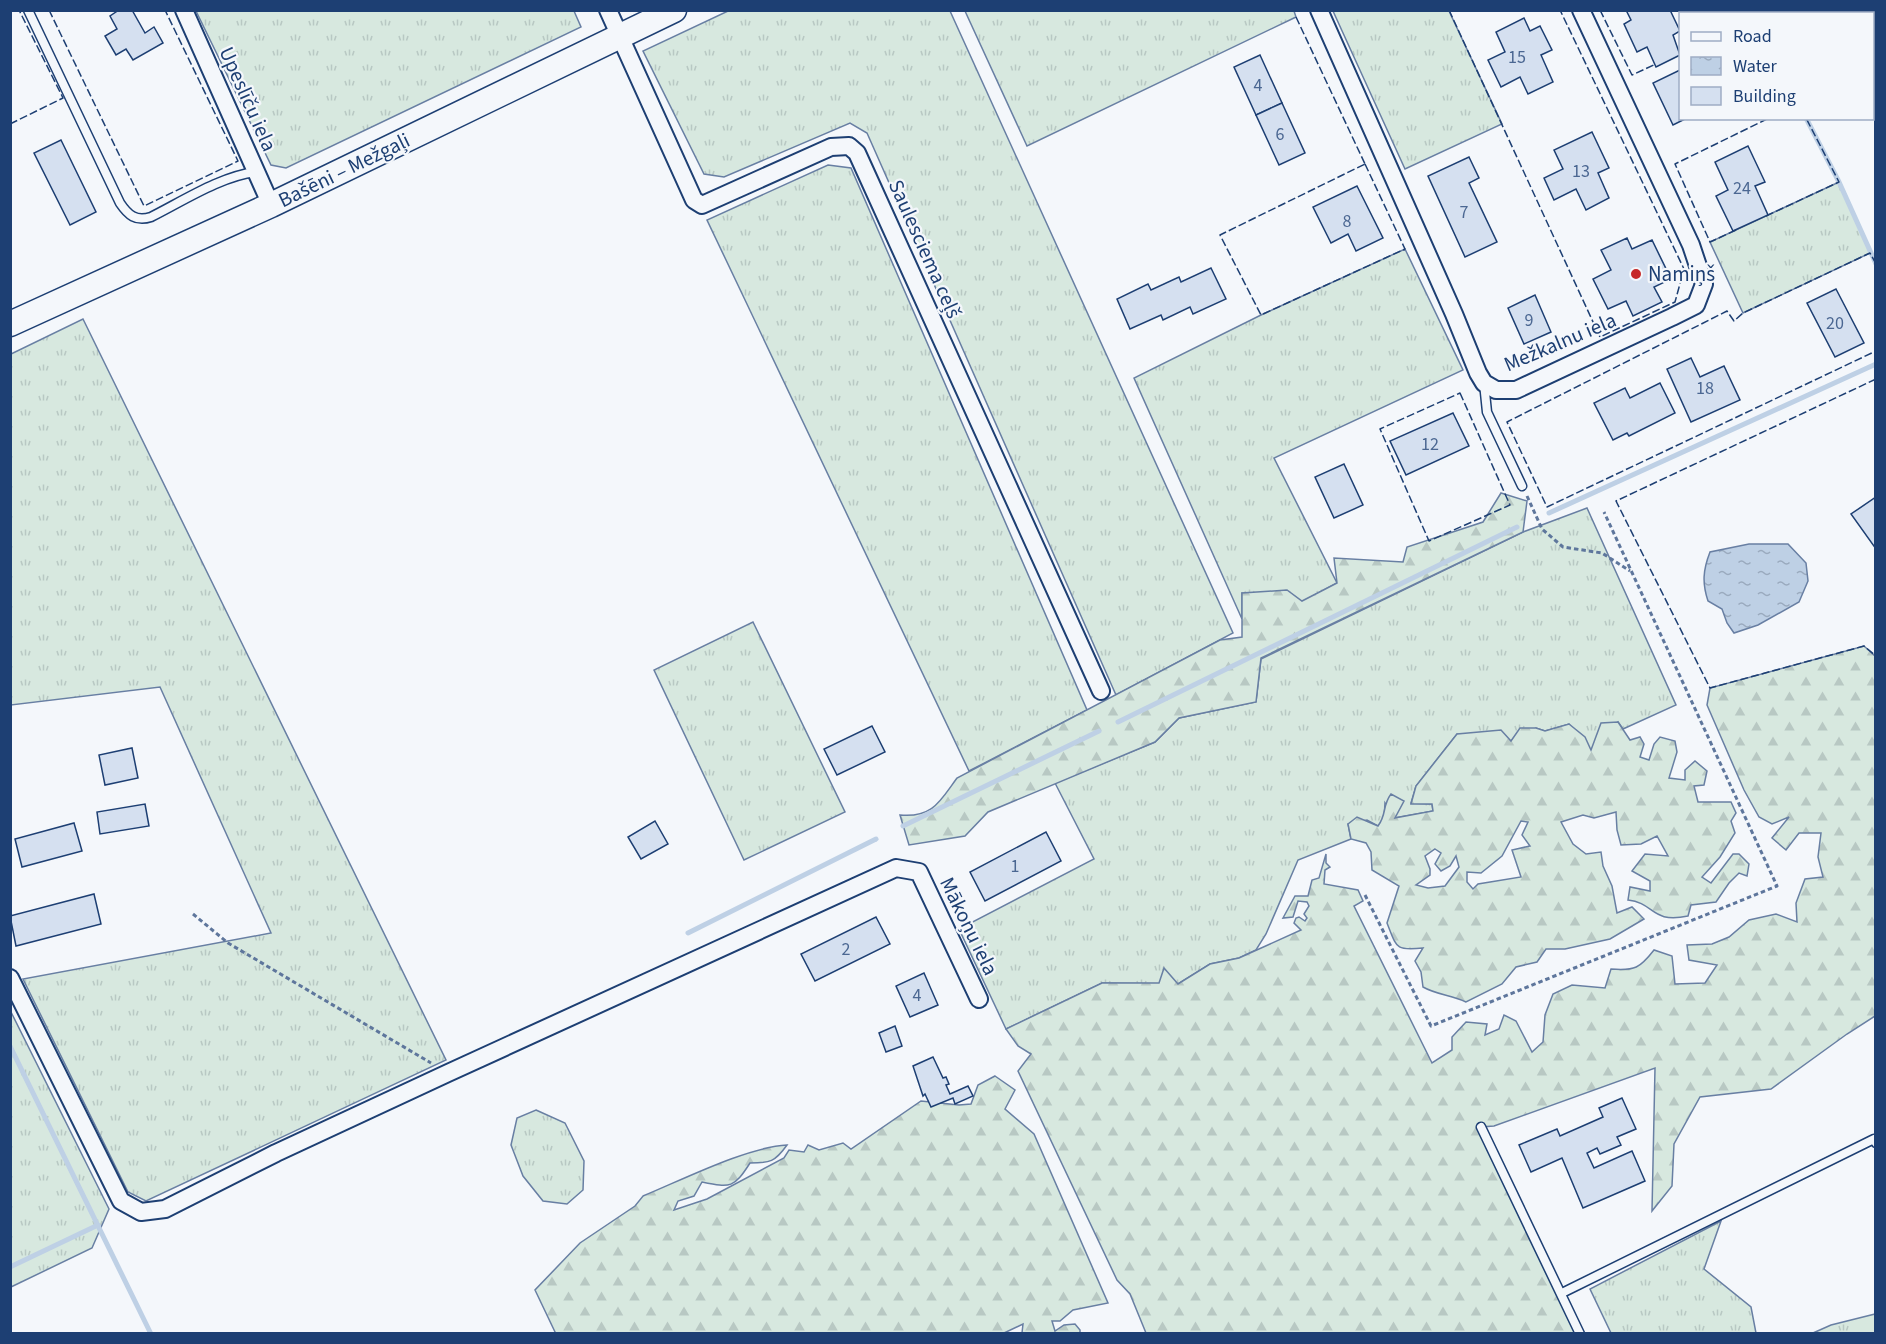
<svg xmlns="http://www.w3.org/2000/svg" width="1886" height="1344" font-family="'Source Sans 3',sans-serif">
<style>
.grass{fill:url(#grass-tufts);stroke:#687fa3;stroke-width:1.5}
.forest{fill:url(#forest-firs);stroke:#687fa3;stroke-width:1.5;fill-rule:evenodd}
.water{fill:url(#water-ripples);stroke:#687fa3;stroke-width:1.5}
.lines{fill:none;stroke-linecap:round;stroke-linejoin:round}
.stream{stroke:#bed0e5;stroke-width:5}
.building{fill:#d5e0f0;stroke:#1d3f73;stroke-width:1.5}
.lane-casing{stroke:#1d3f73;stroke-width:11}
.street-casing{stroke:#1d3f73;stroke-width:20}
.secondary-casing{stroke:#1d3f73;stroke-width:27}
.path{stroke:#5e769c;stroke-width:3;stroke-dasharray:4.5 3;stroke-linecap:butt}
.lane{stroke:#f4f7fb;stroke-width:8}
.street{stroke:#f4f7fb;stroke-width:16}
.secondary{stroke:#f4f7fb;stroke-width:24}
.fence{stroke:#1d3f73;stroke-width:1.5;stroke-dasharray:8 3;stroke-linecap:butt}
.poi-dot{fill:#c62828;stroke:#f4f7fb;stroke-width:2}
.labels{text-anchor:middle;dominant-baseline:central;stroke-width:4.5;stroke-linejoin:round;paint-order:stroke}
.number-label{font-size:18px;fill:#4b6792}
.street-label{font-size:21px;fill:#1d3f73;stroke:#f4f7fb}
.poi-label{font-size:21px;fill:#1d3f73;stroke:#f4f7fb;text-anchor:start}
</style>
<defs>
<pattern id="grass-tufts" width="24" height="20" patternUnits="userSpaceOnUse" patternTransform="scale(1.5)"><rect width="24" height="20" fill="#d7e8df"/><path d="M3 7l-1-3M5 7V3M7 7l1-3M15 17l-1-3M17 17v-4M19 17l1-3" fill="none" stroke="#b8c8c3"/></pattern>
<pattern id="forest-firs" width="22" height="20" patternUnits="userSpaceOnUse" patternTransform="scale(1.5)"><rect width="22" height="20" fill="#d7e8df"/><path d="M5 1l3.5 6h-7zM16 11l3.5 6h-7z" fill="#b8c8c3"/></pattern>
<pattern id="water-ripples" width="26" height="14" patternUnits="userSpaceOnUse" patternTransform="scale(1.5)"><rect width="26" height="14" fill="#bed0e5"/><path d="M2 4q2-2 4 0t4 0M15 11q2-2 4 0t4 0" fill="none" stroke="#9aaabe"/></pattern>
</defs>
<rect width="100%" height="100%" fill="#f4f7fb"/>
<!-- grass -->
<g class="grass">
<path d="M574,11L581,27L286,168L271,165L196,11Z"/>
<path d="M728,11H950L1233,633L1116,695L867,133L850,123L724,177L704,174L643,51Z"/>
<path d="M1294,11L1296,17L1027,146L965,11Z"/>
<path d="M1333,11H1449L1502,124L1405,169Z"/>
<path d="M828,165L851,168L1087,710L969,771L707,220Z"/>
<path d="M1839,182L1870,253L1743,313L1710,242Z"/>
<path d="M1405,249L1463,370L1274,458L1337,583L1302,602L1242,593V619L1134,378L1261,315Z"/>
<path d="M83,319L446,1060L146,1201L128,1192L23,979L271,933L160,687L11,705V354Z"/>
<path d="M1587,508L1676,705L1623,729L1618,722L1591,750L1569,724L1545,731L1536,728L1511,741L1457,734L1416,786L1411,803L1432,804L1433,811L1394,818L1385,803L1384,819L1378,826L1367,820L1348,824L1351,839L1298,860L1266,934L1256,950L1239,958L1210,964L1178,984L1102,983L1006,1029L959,929L1094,859L1055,783L1155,742L1179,718L1256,702L1261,659L1523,532Z"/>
<path d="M753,622L845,812L744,860L654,670Z"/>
<path d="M11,1012L109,1209L92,1248L11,1287Z"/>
<path d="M536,1110L565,1123L584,1161L583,1190L567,1204L543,1201L523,1176L511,1145L517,1118Z"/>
<path d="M1721,1221L1704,1269L1751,1307L1756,1333H1611L1590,1289Z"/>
<path d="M1875,1314V1333H1813L1831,1325Z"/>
</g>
<!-- forest -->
<g class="forest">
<path d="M1501,493L1527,501L1523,532L1261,658L1256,702L1179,718L1155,742L988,812L965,836L909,845L900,815C933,818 940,801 957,778L1220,640L1242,637V593L1287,590L1302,601L1337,583L1334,558L1403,562L1407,547L1483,522Z"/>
<path d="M1864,646L1875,656V1016L1847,1034L1771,1089L1700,1097L1674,1144L1672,1186L1652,1211L1655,1068L1494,1126L1481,1127L1580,1333H1146L1130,1294L1117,1280L1018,1071L1031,1054L1018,1046L1006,1029L1102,983H1159L1164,968L1178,984L1210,964L1239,958L1301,930L1294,923L1296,918L1299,917L1305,921L1307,918L1304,914L1309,906L1307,902L1298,901L1293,917L1283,918L1295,896H1308L1312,880L1319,878L1326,854V863L1330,867L1325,870L1324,884L1358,890L1363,901L1354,906L1432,1063L1452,1050V1037L1466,1022L1487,1024L1485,1035L1499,1029L1504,1015L1516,1021L1532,1052L1543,1042L1545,1015L1553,994L1572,985L1605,988L1611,969C1635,971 1640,968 1654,950L1672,956L1675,984L1705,983L1717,965L1689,960L1687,945L1712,944L1729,937L1749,920L1776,914L1797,922L1796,903L1805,879L1823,877L1818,857L1821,833H1799L1786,850L1772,838L1789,817L1772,824L1759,817L1744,790L1707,705L1710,688Z"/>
<path d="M1618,722L1630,740L1640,737L1644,744L1640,757L1649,760L1654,744L1660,737L1675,741L1677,752L1669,778L1685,780V770L1695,761L1707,771L1704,785L1694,786L1698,802H1731L1736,813L1731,821L1735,833L1720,857L1702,877L1711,883L1733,854H1739L1749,864L1747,876L1739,873L1729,883L1716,902L1691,905L1688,916C1651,924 1655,903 1628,900L1630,887L1650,891V881L1632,871L1645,854L1668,856L1657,836L1641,844L1621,845L1617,830L1616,812L1594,818L1583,815L1561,822L1573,844L1586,854L1601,852L1603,866L1612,886L1617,913L1632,907L1644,919L1610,939L1565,949H1546L1537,962L1516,967L1502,984L1466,1002C1452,995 1437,995 1423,987L1421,972L1415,961L1423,948C1395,951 1397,948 1387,923L1399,886L1372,870L1371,852L1366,843L1351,839L1348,824L1357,817L1378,826C1387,814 1382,806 1391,794L1404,801L1395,818L1433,811L1432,804H1411L1416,786L1457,734L1501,730L1511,741L1520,728H1536L1545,731L1569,724L1585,737L1591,750L1601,723ZM1521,821L1528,822L1522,835L1530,846L1512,850L1521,877L1478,884L1473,889L1467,882V872L1481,873L1502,856ZM1435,849L1441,853L1435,864L1441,871L1450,866L1456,856L1459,867L1445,886L1428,888L1416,885L1430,875V869L1425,856Z"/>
<path d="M995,1076L1015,1090L1005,1109L1034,1134L1108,1303L1073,1310L1060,1321H1052L1055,1331L1064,1325L1075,1324L1080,1330V1333H1022L1023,1324L1002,1334H556L535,1290L580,1243L635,1206L643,1196C682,1180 747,1147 787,1145C775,1162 770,1163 750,1163C734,1188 731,1188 702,1182L694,1196L678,1201L674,1210L707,1199L784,1158L789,1150L804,1152L808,1145L819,1150L843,1143L851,1149L921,1101L959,1105L971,1104L978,1085Z"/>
</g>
<!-- water -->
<path class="water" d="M1749,544H1788L1806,563L1808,581L1799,602L1758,625L1734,633L1727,623L1722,609L1708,601C1702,583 1703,570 1710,552Z"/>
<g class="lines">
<!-- stream -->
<g class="stream">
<path d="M1756,10L1757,14"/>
<path d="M1806,118L1839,182L1876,264"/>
<path d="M1549,513L1876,364"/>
<path d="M1118,722L1517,527"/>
<path d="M903,826L1099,731"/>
<path d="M688,933L876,839"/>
<path d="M10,1046L151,1334"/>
<path d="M10,1267L98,1225"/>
</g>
</g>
<!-- building -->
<g class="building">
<path d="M119,10H132L145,33L154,27L163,43L133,60L126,49L116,55L105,36L117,29L110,16Z"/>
<path d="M1626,10H1670L1680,31L1673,35L1680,55L1656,67L1647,47L1637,52L1624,24L1631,20Z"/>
<path d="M1524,18L1530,31L1540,26L1552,50L1541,55L1553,82L1528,94L1520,77L1501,87L1488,60L1505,52L1496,32Z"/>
<path d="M1260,55L1282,103L1256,115L1234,67Z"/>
<path d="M1680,70V118H1687L1673,125L1653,83Z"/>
<path d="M1282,103L1305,153L1279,165L1256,115Z"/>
<path d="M1592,132L1609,168L1598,173L1609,198L1586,210L1576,189L1554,200L1544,178L1563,169L1554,150Z"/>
<path d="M61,140L96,212L70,225L34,153Z"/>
<path d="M1748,146L1765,182L1755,186L1768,215L1733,231L1716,196L1728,190L1715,162Z"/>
<path d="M1469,157L1479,178L1469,183L1497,242L1465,257L1428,176Z"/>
<path d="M1357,186L1383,238L1356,251L1348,234L1331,243L1313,207Z"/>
<path d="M1627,238L1632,249L1652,240L1671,279L1654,287L1662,302L1633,316L1626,301L1608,309L1593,279L1611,270L1601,250Z"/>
<path d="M1211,268L1226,299L1193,314L1190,307L1163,320L1161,315L1130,329L1117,299L1148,284L1151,290L1179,277L1181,282Z"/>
<path d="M1836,289L1864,343L1835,357L1807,303Z"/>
<path d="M1535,295L1551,332L1524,344L1508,308Z"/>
<path d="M1691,358L1700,377L1724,366L1740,400L1691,422L1667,369Z"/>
<path d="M1660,383L1675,413L1629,436L1627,433L1613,440L1594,403L1625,388L1630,398Z"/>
<path d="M1453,413L1469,446L1406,475L1390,441Z"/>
<path d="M1344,464L1363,505L1334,518L1315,477Z"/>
<path d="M1876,497V549L1851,514Z"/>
<path d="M872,726L885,752L837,775L824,749Z"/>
<path d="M132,748L138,778L105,785L99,755Z"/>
<path d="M145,804L149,826L100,834L97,812Z"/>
<path d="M655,821L668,844L641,859L628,837Z"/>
<path d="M74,823L82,851L22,867L15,839Z"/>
<path d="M1046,832L1061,861L985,901L970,872Z"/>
<path d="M94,894L101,924L16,946L10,916Z"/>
<path d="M876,917L890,944L815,981L801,954Z"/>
<path d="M924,973L938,1005L910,1017L896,986Z"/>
<path d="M895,1026L902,1046L886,1052L879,1033Z"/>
<path d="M933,1057L943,1078L946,1077L949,1084L946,1085L950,1094L968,1086L973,1096L955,1104L953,1098L931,1107L925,1094L923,1096L913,1066Z"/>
<path d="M1622,1098L1636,1129L1617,1137L1621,1145L1600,1154L1597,1148L1587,1153L1594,1168L1632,1151L1645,1181L1583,1208L1562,1158L1531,1172L1519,1145L1557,1129L1560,1136L1603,1117L1599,1108Z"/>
</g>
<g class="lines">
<!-- lane casing -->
<g class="lane-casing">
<g id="lane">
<path d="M28,10L120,203C128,215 136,222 151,217C183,201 221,176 256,172"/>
<path d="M1484,383L1487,412L1522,486"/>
<path d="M1481,1127L1580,1334"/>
<path d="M1562,1293L1874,1139L1876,1143"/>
</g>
</g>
<!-- street casing -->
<g class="street-casing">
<g id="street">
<path d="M184,10L271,205"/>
<path d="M608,10L694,200L702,205L831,147L849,146L857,153L1101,691"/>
<path d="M1319,10L1454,314L1478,373L1484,383L1496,390H1516L1672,317L1696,305L1704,284L1691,245L1581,10"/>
<path d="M10,978L121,1201L141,1212L165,1209L276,1153L448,1073L896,868L919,872L979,999"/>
</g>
</g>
<!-- secondary casing -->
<g class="secondary-casing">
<path id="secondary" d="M10,324L271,205L674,10"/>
</g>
<!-- path -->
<g class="path">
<path d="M1527,496L1542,529L1563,547L1602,553L1630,571"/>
<path d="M1365,895L1431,1026L1777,886L1604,512"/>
<path d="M193,914L228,943L431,1063"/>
</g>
<!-- lane -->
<use href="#lane" class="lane"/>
<!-- street -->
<use href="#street" class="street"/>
<!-- secondary -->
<use href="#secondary" class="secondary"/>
<!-- fence -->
<g class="fence">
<path d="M49,10L144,206L238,161L165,10"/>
<path d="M1449,10L1600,337L1675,302L1684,269L1560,10"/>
<path d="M1600,10L1632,75L1656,64"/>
<path d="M1756,10L1757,14"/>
<path d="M1296,17L1365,164"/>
<path d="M10,124L63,98L19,10"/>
<path d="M1365,164L1405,249L1261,315L1220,235Z"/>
<path d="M1766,216L1839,182L1806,118"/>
<path d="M1736,230L1710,242L1675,164L1769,118"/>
<path d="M1876,264L1870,253L1743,313L1734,321L1727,311L1507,422L1547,507L1876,351"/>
<path d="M1876,379L1616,501L1710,688L1864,646L1876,656"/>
<path d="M1460,393L1510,505L1429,541L1380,429Z"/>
</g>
</g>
<!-- markers -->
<circle class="poi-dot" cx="1636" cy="274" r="6"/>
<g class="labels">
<!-- number labels -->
<g class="number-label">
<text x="1517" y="57">15</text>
<text x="1258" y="85">4</text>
<text x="1280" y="134">6</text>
<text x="1581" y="171">13</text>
<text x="1742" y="188">24</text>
<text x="1464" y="212">7</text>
<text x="1347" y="221">8</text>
<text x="1529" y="320">9</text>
<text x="1835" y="323">20</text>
<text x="1705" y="388">18</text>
<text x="1430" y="444">12</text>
<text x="1015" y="866">1</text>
<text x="846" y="949">2</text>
<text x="917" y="995">4</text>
</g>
<!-- street labels -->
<g class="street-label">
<text transform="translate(248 99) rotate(66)">Upeslīču iela</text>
<text transform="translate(344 170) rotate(-26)">Bašēni – Mežgaļi</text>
<text transform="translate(925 249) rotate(66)">Saulesciema ceļš</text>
<text transform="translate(1560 342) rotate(-23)">Mežkalnu iela</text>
<text transform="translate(969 926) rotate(64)">Mākoņu iela</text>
</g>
<!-- poi labels -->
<g class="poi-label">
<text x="1648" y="274">Namiņš</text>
</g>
</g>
<!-- border -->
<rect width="1886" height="1344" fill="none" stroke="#1d3f73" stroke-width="24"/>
<!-- legend -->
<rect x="1679" y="12" width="195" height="108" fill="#f4f7fb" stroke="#9eadc5" stroke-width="1.5"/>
<rect x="1691" y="32" width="30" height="9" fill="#f4f7fb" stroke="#9eadc5" stroke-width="1.5"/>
<text x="1733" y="42" font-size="18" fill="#1d3f73">Road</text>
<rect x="1691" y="57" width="30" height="18" fill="url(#water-ripples)" stroke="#9eadc5" stroke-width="1.5"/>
<text x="1733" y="72" font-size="18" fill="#1d3f73">Water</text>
<rect x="1691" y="87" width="30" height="18" fill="#d5e0f0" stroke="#9eadc5" stroke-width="1.5"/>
<text x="1733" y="102" font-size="18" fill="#1d3f73">Building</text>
</svg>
